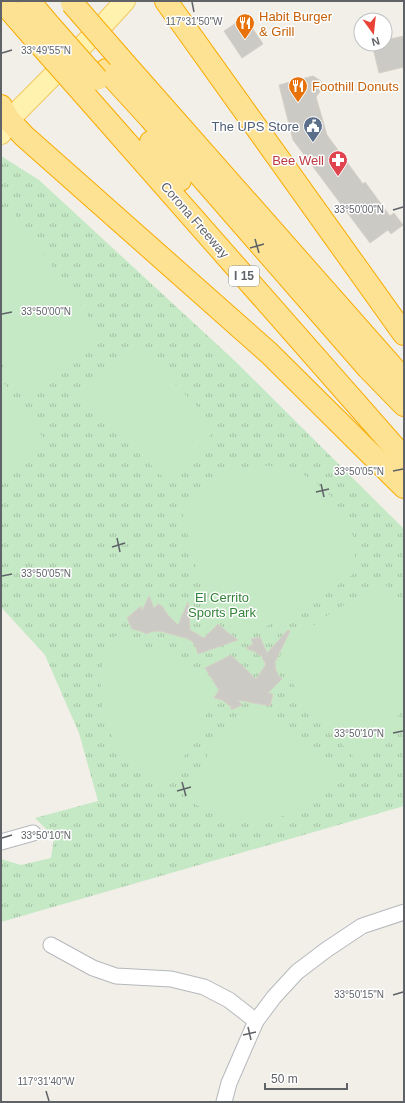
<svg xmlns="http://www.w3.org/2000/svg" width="405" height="1103" font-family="Helvetica,sans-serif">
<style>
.grass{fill:url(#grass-tufts)}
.garden{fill:#c5e8c5}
.building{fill:#cccac5;stroke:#d6d1c6}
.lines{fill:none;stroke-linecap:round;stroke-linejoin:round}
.minor-casing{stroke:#b5b8bc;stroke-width:17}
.major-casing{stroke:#f2c960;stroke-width:22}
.highway-casing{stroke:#f9ab00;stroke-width:24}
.minor{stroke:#fff;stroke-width:15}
.major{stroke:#fff2af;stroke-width:20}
.highway{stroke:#fde293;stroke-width:22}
.highway-bridge-casing{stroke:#f9ab00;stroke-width:24;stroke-linecap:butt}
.highway-bridge{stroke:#fde293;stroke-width:22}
.ticks{fill:none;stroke:#5f6368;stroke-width:1.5}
.labels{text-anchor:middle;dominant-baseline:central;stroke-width:3;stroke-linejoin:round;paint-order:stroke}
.shield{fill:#fff;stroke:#8f9295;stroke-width:1}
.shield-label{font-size:12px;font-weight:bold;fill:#5f6368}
.food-label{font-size:13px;fill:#c56008;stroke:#fff;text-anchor:start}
.service-label{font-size:13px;fill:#4e5e75;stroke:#fff;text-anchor:end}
.health-label{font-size:13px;fill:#be3a42;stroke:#fff;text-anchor:end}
.street-label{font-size:13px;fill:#5f6368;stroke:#fff}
.park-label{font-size:13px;fill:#348238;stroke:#fff}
.ticks-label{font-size:10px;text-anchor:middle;fill:#5f6368;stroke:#fff;stroke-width:3;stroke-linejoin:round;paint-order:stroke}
</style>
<defs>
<pattern id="grass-tufts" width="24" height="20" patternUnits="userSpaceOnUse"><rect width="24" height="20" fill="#c5e8c5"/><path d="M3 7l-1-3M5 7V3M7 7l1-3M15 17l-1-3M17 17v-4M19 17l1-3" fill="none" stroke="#a3c0a4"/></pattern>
</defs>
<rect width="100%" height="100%" fill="#f1efe8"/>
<!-- grass -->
<path class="grass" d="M1,156L39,180L236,362L404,529V806L1,922V859L21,865L51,858L54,837L35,818L98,801L79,733L45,655L1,607Z"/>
<!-- garden -->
<g class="garden">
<path d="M11,209L103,337L26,397L1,363V217Z"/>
<path d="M133,341L218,428L166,480L80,394Z"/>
<path d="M1,379L49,446L1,480Z"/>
<path d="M260,465C267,466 274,466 281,467C311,472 340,500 350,527C352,533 354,539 355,545C355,549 354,554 355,557C356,561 359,565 361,568L311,605L246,636L227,630L196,568L180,504C182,503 186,501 188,500C194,495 198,489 204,484C220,472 240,467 260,465Z"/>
<path d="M383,582L393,592L404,614V705L393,726L376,745L358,762L312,711L279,664L282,649L329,614Z"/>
<path d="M115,636L160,652L212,677L217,691L191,746L166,783C160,780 154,779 149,776C118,758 101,723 101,689C101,684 100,678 101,673C103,660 109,648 115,636Z"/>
<path d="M257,705L306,742L338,771C327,783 318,797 304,806C280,822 246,825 219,816C206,812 195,804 185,796L208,754L242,708Z"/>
</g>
<!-- building -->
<g class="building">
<path d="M245,17L263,44L242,58L224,31Z"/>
<path d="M404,36V67L379,73L372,44H385V40Z"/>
<path d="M313,76L321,81L323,87L316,97L327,135L363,184L365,182L390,216L394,213L403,225L391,234L388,230L370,243L293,140L279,85Z"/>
<path d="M149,596L154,608L158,604L162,606L168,615L178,625L188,602L190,630L204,638L218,624L227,632L238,640L198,654L196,647L192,641L186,638L159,631L150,632L147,634L140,631L132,629L127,618L141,606L142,611Z"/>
<path d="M288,630L290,631L275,662L276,671L278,672L277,674L282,679L268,693L273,694L270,706L238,700L242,705L240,706L231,710V706H230L222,700L214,698L219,690L205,668L231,655L256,679L266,664L262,658L263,657L255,652L246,648L253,644L251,639L260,637L267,653Z"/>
</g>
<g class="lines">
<!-- minor casing -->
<g class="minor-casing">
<g id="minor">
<path d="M1,842L33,833"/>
<path d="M51,945L93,968L116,976L171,979L204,987L229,1000L256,1021"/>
<path d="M224,1102L229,1083L256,1021L274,997L297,972L326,950L362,926L404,912"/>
</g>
</g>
<!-- major casing -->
<g class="major-casing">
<path id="major" d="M1,134L9,120L103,25L125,1"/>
</g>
<!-- highway casing -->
<g class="highway-casing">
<g id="highway">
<path d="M2,1L36,40"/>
<path d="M29,1L50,26"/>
<path d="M166,1L404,334"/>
<path d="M119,57L404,380"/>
<path d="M106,70L150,118L368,368L404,405"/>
<path d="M83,93L404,458"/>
<path d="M1,106L9,120L24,136L269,353L404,487"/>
<path d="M151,142L168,161L180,180"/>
</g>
</g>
<!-- minor -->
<use href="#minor" class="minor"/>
<!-- major -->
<use href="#major" class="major"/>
<!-- highway -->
<use href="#highway" class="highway"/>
<!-- highway-bridge casing -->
<g class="highway-bridge-casing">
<g id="highway-bridge">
<path d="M72,3L119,57"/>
<path d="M50,26L97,79"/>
<path d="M36,40L83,93"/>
</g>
</g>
<!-- highway-bridge -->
<use href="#highway-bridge" class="highway-bridge"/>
</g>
<!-- ticks -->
<path class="ticks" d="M192,2L194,12M2,53L12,50M393,210L403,207M255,239L259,253M250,248L264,244M2,314L12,312M393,471L403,469M321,484L324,497M316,492L329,489M117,538L120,552M112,547L125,543M2,576L12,574M393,733L403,731M182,782L186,796M177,791L191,787M2,838L12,835M393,995L403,992M248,1027L251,1040M243,1035L256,1032M46,1091L49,1101"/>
<!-- icons -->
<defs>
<g id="restaurant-pin" transform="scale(1)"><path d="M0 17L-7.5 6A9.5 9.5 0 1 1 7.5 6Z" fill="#e8710a" stroke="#fff"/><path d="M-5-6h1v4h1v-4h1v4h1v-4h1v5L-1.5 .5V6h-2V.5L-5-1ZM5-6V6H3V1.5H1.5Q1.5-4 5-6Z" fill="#fff"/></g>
<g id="civic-pin" transform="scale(1)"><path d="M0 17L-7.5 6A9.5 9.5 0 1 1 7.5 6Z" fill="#5c6f8a" stroke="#fff"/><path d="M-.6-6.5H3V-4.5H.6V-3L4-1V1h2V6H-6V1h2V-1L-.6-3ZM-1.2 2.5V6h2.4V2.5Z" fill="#fff"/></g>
<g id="pharmacy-pin" transform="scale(1)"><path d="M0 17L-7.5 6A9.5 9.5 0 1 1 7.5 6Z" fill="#e0444e" stroke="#fff"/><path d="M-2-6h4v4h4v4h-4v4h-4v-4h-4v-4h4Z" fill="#fff"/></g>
</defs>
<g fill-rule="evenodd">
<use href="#restaurant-pin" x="245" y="23"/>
<use href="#restaurant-pin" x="298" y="86"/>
<use href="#civic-pin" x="313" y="126"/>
<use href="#pharmacy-pin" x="338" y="160"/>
</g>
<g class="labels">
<!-- shield labels -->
<rect class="shield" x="229" y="266" width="30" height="20" rx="3"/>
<g class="shield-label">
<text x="244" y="276">I 15</text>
</g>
<!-- food labels -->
<g class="food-label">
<text x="259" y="16">Habit Burger<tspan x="259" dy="15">&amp; Grill</tspan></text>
<text x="312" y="86">Foothill Donuts</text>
</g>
<!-- service labels -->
<g class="service-label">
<text x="299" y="126">The UPS Store</text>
</g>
<!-- health labels -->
<g class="health-label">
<text x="324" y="160">Bee Well</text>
</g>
<!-- street labels -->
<g class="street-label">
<text transform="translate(195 220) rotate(49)">Corona Freeway</text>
</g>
<!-- park labels -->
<g class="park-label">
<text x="222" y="597">El Cerrito<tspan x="222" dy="15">Sports Park</tspan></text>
</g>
</g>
<g class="ticks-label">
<text x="194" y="25">117°31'50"W</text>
<text x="46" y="54">33°49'55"N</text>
<text x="359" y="213">33°50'00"N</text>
<text x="46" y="315">33°50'00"N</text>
<text x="359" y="475">33°50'05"N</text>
<text x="46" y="577">33°50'05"N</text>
<text x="359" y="737">33°50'10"N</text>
<text x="46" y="839">33°50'10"N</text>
<text x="359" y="998">33°50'15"N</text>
<text x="46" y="1085">117°31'40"W</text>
</g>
<!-- border -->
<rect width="405" height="1103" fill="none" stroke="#5f6368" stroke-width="4"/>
<!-- north arrow -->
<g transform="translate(373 32) rotate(165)"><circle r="19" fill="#ffffff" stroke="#bfc1c3"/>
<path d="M0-3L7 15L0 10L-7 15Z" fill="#ea4335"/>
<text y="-6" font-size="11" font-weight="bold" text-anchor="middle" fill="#5f6368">N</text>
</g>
<!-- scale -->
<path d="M265 1083v6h82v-6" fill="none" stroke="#5f6368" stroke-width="2"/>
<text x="271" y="1083" font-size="12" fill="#5f6368" stroke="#ffffff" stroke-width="3" paint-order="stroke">50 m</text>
</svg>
